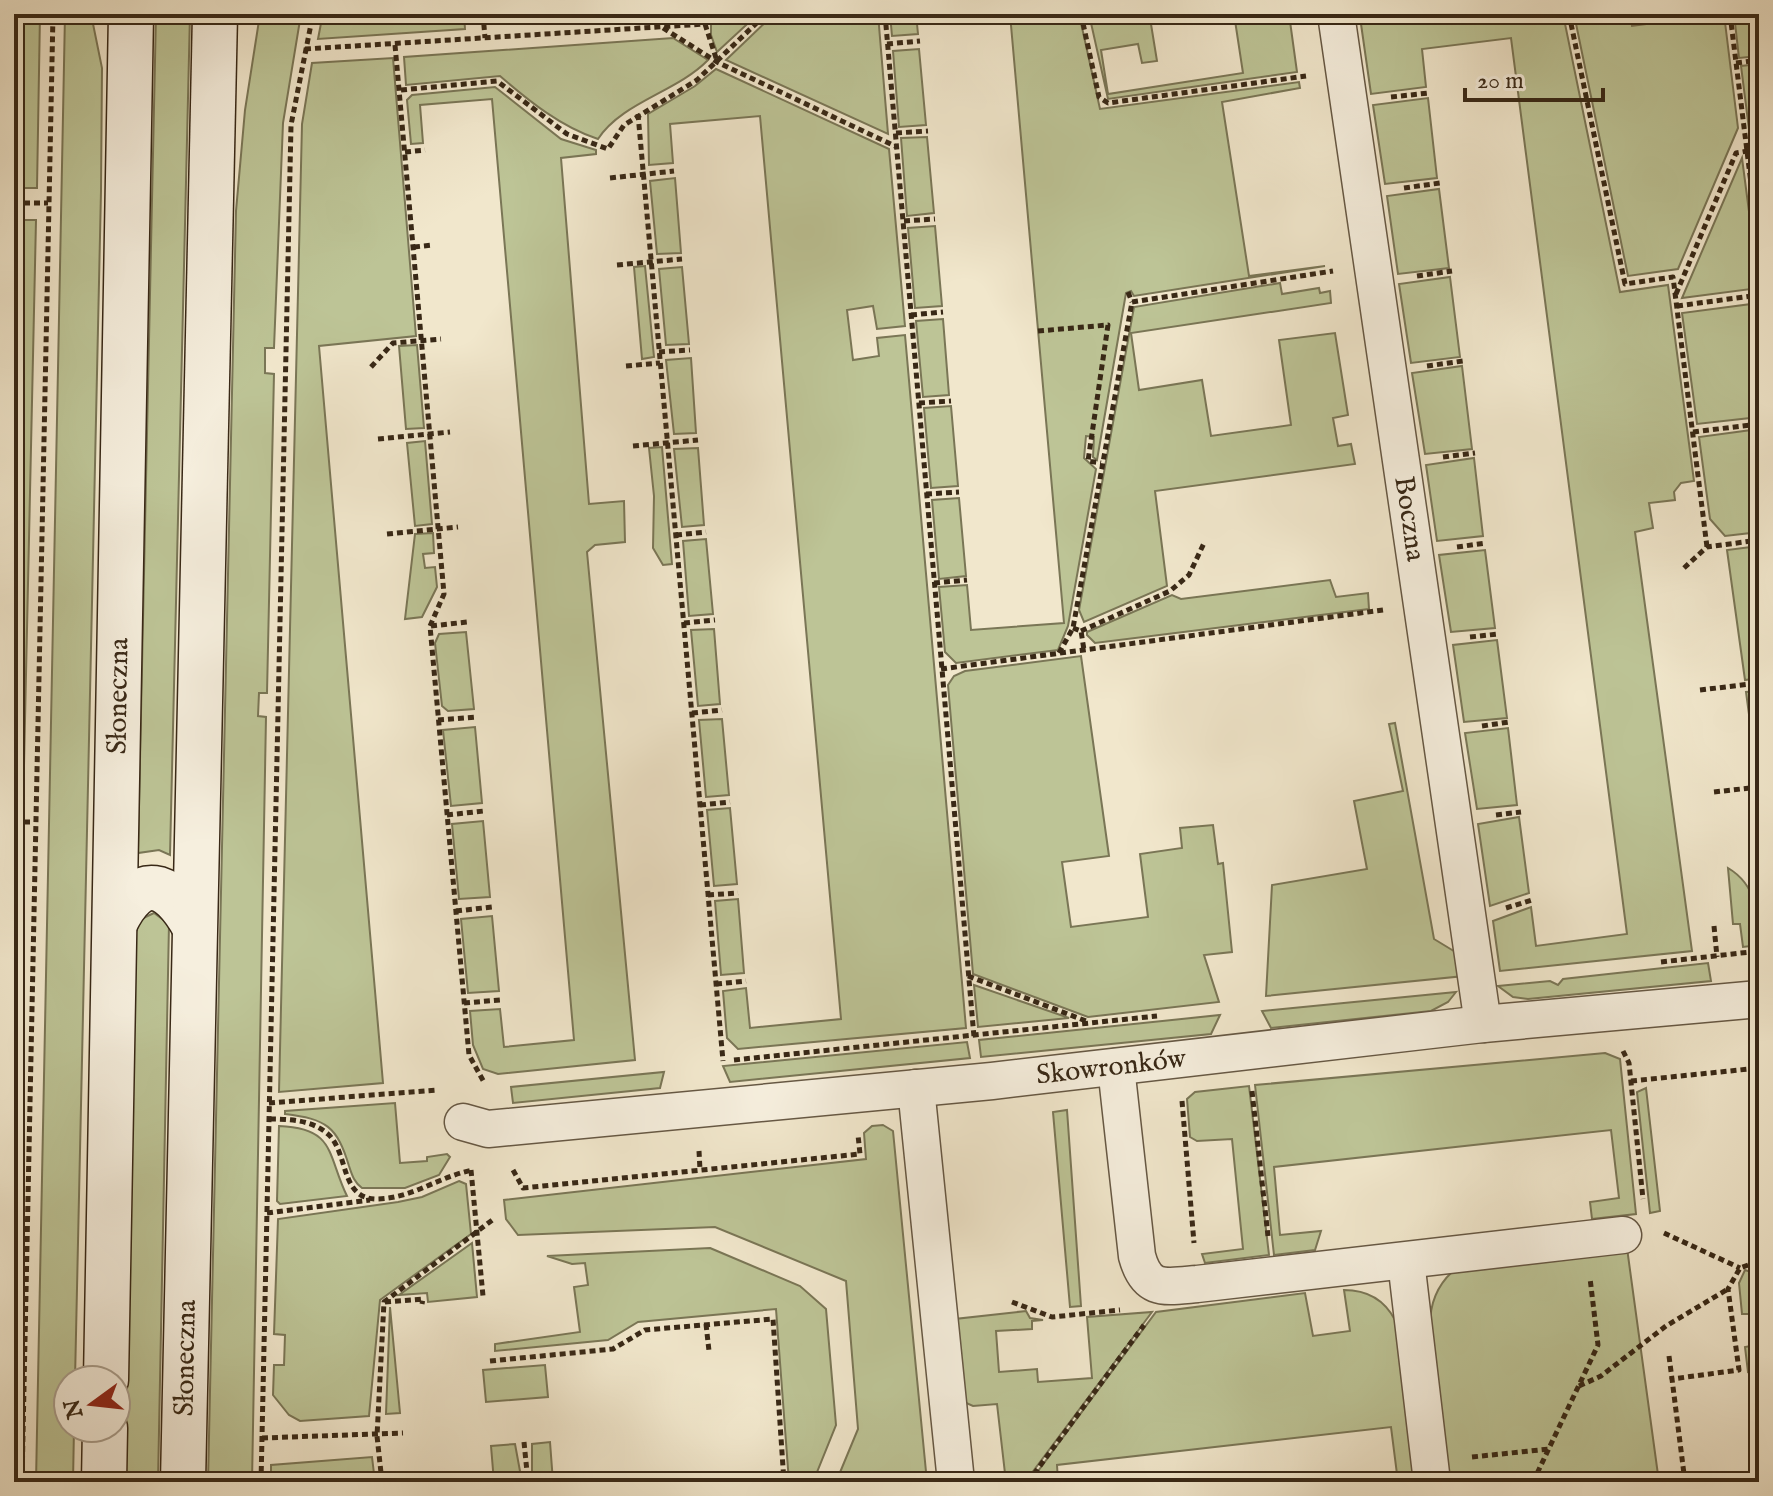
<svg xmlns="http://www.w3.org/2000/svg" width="1773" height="1496" font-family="'IM FELL English',serif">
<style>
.green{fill:#bdc496;stroke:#7a7656;stroke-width:2}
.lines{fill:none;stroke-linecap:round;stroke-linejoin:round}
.street-casing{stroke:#665844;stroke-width:39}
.secondary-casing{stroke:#382816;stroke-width:47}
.path{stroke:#382816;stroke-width:5;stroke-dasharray:6 4;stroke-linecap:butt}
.street{stroke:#f6efde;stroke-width:36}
.secondary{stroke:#f6efde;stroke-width:44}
.labels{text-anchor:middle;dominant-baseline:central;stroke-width:7;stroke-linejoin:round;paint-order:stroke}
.street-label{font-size:28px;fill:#382816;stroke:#f6efde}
</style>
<rect width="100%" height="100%" fill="#f1e7cc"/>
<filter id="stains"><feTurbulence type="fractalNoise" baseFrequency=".0025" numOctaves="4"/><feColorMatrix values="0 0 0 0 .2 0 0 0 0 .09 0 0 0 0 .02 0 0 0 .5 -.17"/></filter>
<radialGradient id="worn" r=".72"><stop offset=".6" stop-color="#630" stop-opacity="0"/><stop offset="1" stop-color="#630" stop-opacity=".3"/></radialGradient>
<!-- green -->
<g class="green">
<path d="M14,14H40L37,188H14Z"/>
<path d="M65,14H91L102,68L101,191L75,1380H68V1428H74L73,1482H36Z"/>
<path d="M156,14H190L170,855L159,850L138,853Z"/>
<path d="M260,14H301L283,123L274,348H265V373L274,374L267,693H259L258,716L266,717L252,1482H208L236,211L245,110Z"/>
<path d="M332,14H464L465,29L318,39L322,18L331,19Z"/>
<path d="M711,14H758L717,52L711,35Z"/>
<path d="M774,14H878L888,134L726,60Z"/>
<path d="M890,14H916L918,34L892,36Z"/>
<path d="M1010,14H1079L1100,109L1299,82L1300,88L1222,102L1249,276L1325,266L1134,296L1131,291L1126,293L1097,460L1093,457L1094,437L1086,436L1084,458L1096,469L1068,626L1058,650L956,663L945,652L939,587L967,585L971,630L1064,623Z"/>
<path d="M1089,14H1157L1150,18L1157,61L1142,63L1138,44L1101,50L1108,94L1243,73L1234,14H1289L1297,72L1108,99Z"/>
<path d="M1437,14H1563L1620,292L1668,285L1694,481L1681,483L1674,492L1675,500L1649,503L1653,528L1635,532L1692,951L1500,971L1493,921L1531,907L1536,946L1627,934L1511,38L1422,49L1426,87L1371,94L1361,24Z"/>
<path d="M1574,14H1630L1632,26L1724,14L1738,128L1678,269L1628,276Z"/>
<path d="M1734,14H1759V56L1739,58Z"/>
<path d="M673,38L708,60C677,92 622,102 598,139C561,127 529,101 500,76L406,85L404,57Z"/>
<path d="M919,49L926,125L899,127L893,51Z"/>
<path d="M393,58L416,336L319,346L383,1083L279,1092L302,124L312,63Z"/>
<path d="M1759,64V143L1751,145L1741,66Z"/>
<path d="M716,69L889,149L905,326L877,329L873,306L847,310L853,360L879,356L877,338L905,335L966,1028L738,1049L727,1038L723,991L746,988L750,1028L841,1019L760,116L670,124L673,163L649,165L648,114L695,86Z"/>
<path d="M495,87L561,139L596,150V154L561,158L589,504L624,501L625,542L595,545L587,552L635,1060L498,1074L483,1069L473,1045L470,1011L500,1009L504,1047L574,1040L492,99L420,105L423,143L411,144L407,100L412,95Z"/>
<path d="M1428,98L1437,178L1385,184L1373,105Z"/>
<path d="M927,137L934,213L907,216L901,138Z"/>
<path d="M1742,158L1759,288L1682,298Z"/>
<path d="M675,178L681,253L657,254L650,181Z"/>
<path d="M1439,189L1449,268L1398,274L1387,196Z"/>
<path d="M14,220H36L23,811H14Z"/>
<path d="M935,226L942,306L915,308L908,228Z"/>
<path d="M645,266L654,357L642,359L634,267Z"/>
<path d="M682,267L689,344L666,345L659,269Z"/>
<path d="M1450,277L1460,357L1411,363L1399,284Z"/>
<path d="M1280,283L1282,294L1319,288L1320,293L1330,291L1331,303L1131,333L1139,390L1202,380L1211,436L1291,425L1279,340L1335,333L1348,415L1333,418L1338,446L1351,444L1355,464L1155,491L1167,586L1084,622L1079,610L1134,307Z"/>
<path d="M1759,303V417L1697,424L1682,313Z"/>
<path d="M943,319L949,395L923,397L916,321Z"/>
<path d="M417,345L424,428L406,429L399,346Z"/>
<path d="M691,358L696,433L674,434L666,360Z"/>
<path d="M1462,366L1472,449L1425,454L1412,373Z"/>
<path d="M951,406L958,486L931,488L924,408Z"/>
<path d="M1759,429V532L1725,536L1710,519L1699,437Z"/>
<path d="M425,441L432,524L415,526L407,443Z"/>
<path d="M662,447L672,564L663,565L653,548L654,496L649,448Z"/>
<path d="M698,448L704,525L682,527L674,449Z"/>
<path d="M1474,458L1483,536L1437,541L1426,465Z"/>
<path d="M959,498L966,576L939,579L932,500Z"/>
<path d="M433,533L434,553L423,554L425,568L435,567L437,587L422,617L405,619L415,534Z"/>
<path d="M706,539L713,614L689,616L683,541Z"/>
<path d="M1759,546V678L1745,680L1727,550Z"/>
<path d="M1485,550L1495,628L1451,632L1439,555Z"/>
<path d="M1330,580L1336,597L1368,593L1369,609L1095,643L1087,635V632L1172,595L1181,599Z"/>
<path d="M714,629L720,704L698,706L691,630Z"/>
<path d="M466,632L474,709L448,711L442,706L435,643L439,634Z"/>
<path d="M1497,640L1507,718L1464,722L1453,645Z"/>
<path d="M1081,656L1109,856L1062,862L1071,927L1148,917L1140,854L1182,848L1180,828L1213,825L1218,864L1223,863L1232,952L1204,955L1219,1002L1088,1017L973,974L948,685L954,676L965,671Z"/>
<path d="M1759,691V782H1758L1746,692Z"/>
<path d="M722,719L729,795L706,797L699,720Z"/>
<path d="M1395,723L1434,939L1462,956L1464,976L1266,996L1272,885L1367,869L1354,801L1403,791L1389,724Z"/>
<path d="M475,727L482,803L451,806L443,730Z"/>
<path d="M1508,728L1517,805L1477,809L1465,733Z"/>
<path d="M730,808L737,884L714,886L707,810Z"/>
<path d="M1519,817L1529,893L1490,906L1478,824Z"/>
<path d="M483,821L490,897L459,899L452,824Z"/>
<path d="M14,835H23L14,1295Z"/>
<path d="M1728,868C1757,885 1759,916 1759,945L1743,947L1740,924H1733Z"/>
<path d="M738,899L744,973L721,975L715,901Z"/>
<path d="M154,913L169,924L158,1482H125L135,922Z"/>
<path d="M492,916L499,991L468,993L461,919Z"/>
<path d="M1708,963L1711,981L1528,999L1513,997L1498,986L1550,981L1558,985L1563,979Z"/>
<path d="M974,985L1069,1018L978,1027Z"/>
<path d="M1456,992L1448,1002L1431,1011L1271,1028L1262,1011Z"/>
<path d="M1220,1015L1211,1034L981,1057L979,1040Z"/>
<path d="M967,1042L970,1058L730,1082L723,1066Z"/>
<path d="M1605,1053L1620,1059L1636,1214L1592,1219L1590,1202L1619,1198L1611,1130L1274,1167L1280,1235L1321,1231L1315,1250L1274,1255L1255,1085Z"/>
<path d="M664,1072L660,1088L513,1103L511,1087Z"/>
<path d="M1249,1086L1269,1255L1205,1263L1202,1254L1243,1249L1232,1139L1197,1141L1190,1137L1187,1099L1195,1092Z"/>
<path d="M1646,1088L1660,1211L1650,1213L1637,1092Z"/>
<path d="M395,1103L400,1163L427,1161V1157L447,1154L450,1157L439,1175L405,1188H362C354,1182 352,1175 349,1166C337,1126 326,1119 285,1114V1111Z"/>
<path d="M1067,1110L1081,1306L1070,1307L1053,1112Z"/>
<path d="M883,1125L893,1131L927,1482H836L858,1429L846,1281L715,1227L518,1235L506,1219L504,1200L866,1159L864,1133L872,1126Z"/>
<path d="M279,1126C336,1128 327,1155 347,1196L280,1204L277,1201Z"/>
<path d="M459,1181L466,1184L471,1234L380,1300L369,1416L300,1421L289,1415L273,1395L274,1365H284L285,1335L274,1334L278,1219L398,1202L422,1197Z"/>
<path d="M472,1243L477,1297L428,1302L427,1293L399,1295Z"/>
<path d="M710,1248L800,1286L826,1309L836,1425L813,1482H789L776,1309L638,1322L608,1340L495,1351V1344L580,1332L574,1287L588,1285L585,1263L572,1264L547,1256Z"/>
<path d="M1627,1248L1659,1482H1448L1430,1325C1430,1304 1436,1287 1452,1272Z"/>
<path d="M1745,1270L1757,1274L1759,1271V1370L1748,1372L1745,1347L1756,1345L1753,1314H1742L1739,1283Z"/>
<path d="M1344,1290C1367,1290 1384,1299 1395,1320L1414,1482H1398L1391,1427L1057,1465L1058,1482H1030L1156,1312L1305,1293L1313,1336L1350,1331Z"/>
<path d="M390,1307L400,1413L386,1414Z"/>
<path d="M1026,1311L1030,1318L1043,1320L1032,1321V1329L996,1331L999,1372L1037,1369L1038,1382L1092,1378L1087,1317L1152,1312L1025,1482H1006L997,1404L973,1406L964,1402L955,1319Z"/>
<path d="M545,1365L548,1397L486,1402L483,1370Z"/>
<path d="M550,1442L553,1482H532V1444Z"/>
<path d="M515,1444L522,1482H494L491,1446Z"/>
<path d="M372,1457L375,1482H271V1465Z"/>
</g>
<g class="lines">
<!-- street casing -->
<g class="street-casing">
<g id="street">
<path id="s1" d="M1336,14L1483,1024"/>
<path d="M1116,1067L1137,1256C1147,1292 1164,1287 1197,1284L1623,1235"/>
<path d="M916,1088L956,1482"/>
<path id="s2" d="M463,1122L488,1129L992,1081L1483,1024L1759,999"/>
<path d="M1406,1261L1432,1482"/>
</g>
</g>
<!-- secondary casing -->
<g class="secondary-casing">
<g id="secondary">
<path d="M115,923C140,871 169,881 194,926"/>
<path id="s3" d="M106,1380L131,14"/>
<path d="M104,1482L105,1428"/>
<path id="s4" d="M183,1482L215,14"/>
</g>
</g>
<!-- path -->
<g class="path">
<path d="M483,14L485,38"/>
<path d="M885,14L974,1037"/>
<path d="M1081,14L1099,97L1108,103L1306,76"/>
<path d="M1569,14L1625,284L1673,277L1707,547"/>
<path d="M1730,14L1759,248"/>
<path d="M1377,16L1395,14"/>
<path d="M705,24L717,61"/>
<path d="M663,28L717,62L897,147"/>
<path d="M887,44L920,41"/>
<path d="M395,45L444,594L430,626L469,1055L485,1084"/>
<path d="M305,49L705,24L704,14"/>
<path d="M1736,63L1759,60"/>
<path d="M401,90L497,81L567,134L608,149L624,125L697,80L766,14"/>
<path d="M1391,97L1429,93"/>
<path d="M638,114L723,1061"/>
<path d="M896,133L928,131"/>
<path d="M405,152L425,150"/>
<path d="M610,178L674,171"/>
<path d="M1404,188L1440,183"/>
<path d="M14,203H48"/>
<path d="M904,221L935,219"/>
<path d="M414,247L433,245"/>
<path d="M617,265L682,259"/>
<path d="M1417,276L1452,271"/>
<path d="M1128,292L1132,302"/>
<path d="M1676,294L1736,153L1759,149"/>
<path d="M1677,306L1759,295"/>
<path d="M911,315L943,312"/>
<path d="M1038,331L1108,325L1088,461L1101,463"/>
<path d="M659,352L690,350"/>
<path d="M626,366L660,363"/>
<path d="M1427,366L1463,361"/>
<path d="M371,367L393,343L441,339"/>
<path d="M919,403L951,401"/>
<path d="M1693,432L1759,424"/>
<path d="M378,439L450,432"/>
<path d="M633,446L698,440"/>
<path d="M1443,457L1475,453"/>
<path d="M926,494L959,492"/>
<path d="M387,534L458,527"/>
<path d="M676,535L706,532"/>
<path d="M1457,547L1486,543"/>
<path d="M1684,568L1707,547L1759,540"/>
<path d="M934,583L967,580"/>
<path d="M684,623L715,620"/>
<path d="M431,626L467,622"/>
<path d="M1073,628L1081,631L1084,650"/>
<path d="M1081,631L1170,591L1189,575L1205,541"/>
<path d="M1470,637L1498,634"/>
<path d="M1059,653L1073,628L1132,302L1333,271"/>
<path d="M941,669L1383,610"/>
<path d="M1700,690L1759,683"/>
<path d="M692,713L722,710"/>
<path d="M438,720L476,717"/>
<path d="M1482,726L1509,722"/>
<path d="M1714,792L1759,787"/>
<path d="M700,805L730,802"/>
<path d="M447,815L484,811"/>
<path d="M1496,815L1521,812"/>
<path d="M14,822H34"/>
<path d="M708,895L738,893"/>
<path d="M1506,908L1532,900"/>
<path d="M456,911L492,907"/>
<path d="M1714,926L1717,957"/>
<path d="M1661,962L1759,951"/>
<path d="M968,976L1086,1021"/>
<path d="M716,984L746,981"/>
<path d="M464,1003L500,1000"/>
<path d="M1623,1051L1629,1063L1643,1199"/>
<path d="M734,1060L1157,1016"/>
<path d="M1631,1081L1759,1068"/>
<path d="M1252,1091L1268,1236"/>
<path d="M1182,1101L1194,1243"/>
<path d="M269,1103L437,1090"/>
<path d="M270,1119C290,1119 313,1120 329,1135C349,1155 340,1200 378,1199C413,1198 440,1176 473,1170"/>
<path d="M699,1151L700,1170"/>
<path d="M471,1170L483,1296"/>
<path d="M513,1170L523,1188L860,1154L858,1135"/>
<path d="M267,1213L370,1200"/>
<path d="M1664,1233L1740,1268"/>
<path d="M385,1302L423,1299L422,1304"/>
<path d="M1012,1302L1052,1317L1120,1310"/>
<path d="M706,1324L709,1351"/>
<path d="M1669,1356L1672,1379"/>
<path d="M490,1361L613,1349L645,1330L773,1319L784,1482"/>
<path d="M1579,1386L1601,1376L1666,1326L1728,1289"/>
<path d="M262,1438L403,1433"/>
<path d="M524,1442L528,1482"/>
<path d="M1472,1457L1549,1449"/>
<path d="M22,1482L53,14"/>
<path d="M261,1482L291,125L313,14"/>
<path d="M382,1482L377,1436L384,1302L495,1218"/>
<path d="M1028,1482L1144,1325"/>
<path d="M1533,1482L1598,1345L1590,1278"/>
<path d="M1685,1482L1672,1379L1739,1370L1728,1289L1740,1268L1759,1261"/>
</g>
<!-- street -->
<use href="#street" class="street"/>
<!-- secondary -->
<use href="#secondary" class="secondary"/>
</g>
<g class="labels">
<!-- street labels -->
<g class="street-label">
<text stroke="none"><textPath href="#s1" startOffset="510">Boczna</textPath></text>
<text stroke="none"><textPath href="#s3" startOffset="684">Słoneczna</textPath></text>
<text stroke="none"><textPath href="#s2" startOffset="652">Skowronków</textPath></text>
<text stroke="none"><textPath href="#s4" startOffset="124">Słoneczna</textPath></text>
</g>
</g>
<!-- margin -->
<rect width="1773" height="1496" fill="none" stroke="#f1e7cc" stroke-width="48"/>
<rect x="16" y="16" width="1741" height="1464" fill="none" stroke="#382816" stroke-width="4"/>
<rect x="24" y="24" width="1725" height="1448" fill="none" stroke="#382816" stroke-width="2"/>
<!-- north arrow -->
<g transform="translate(92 1404) rotate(255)"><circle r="38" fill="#f6efde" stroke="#aa9f8e" stroke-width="2"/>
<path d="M0-6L14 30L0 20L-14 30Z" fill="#8f2418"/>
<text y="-12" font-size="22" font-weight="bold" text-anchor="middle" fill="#382816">N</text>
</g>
<!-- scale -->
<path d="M1465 88v12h138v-12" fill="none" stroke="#382816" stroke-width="4"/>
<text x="1477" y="88" font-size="24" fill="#382816" stroke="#f6efde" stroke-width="6" paint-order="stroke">20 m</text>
<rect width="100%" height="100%" filter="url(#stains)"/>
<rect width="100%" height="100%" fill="url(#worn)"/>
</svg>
